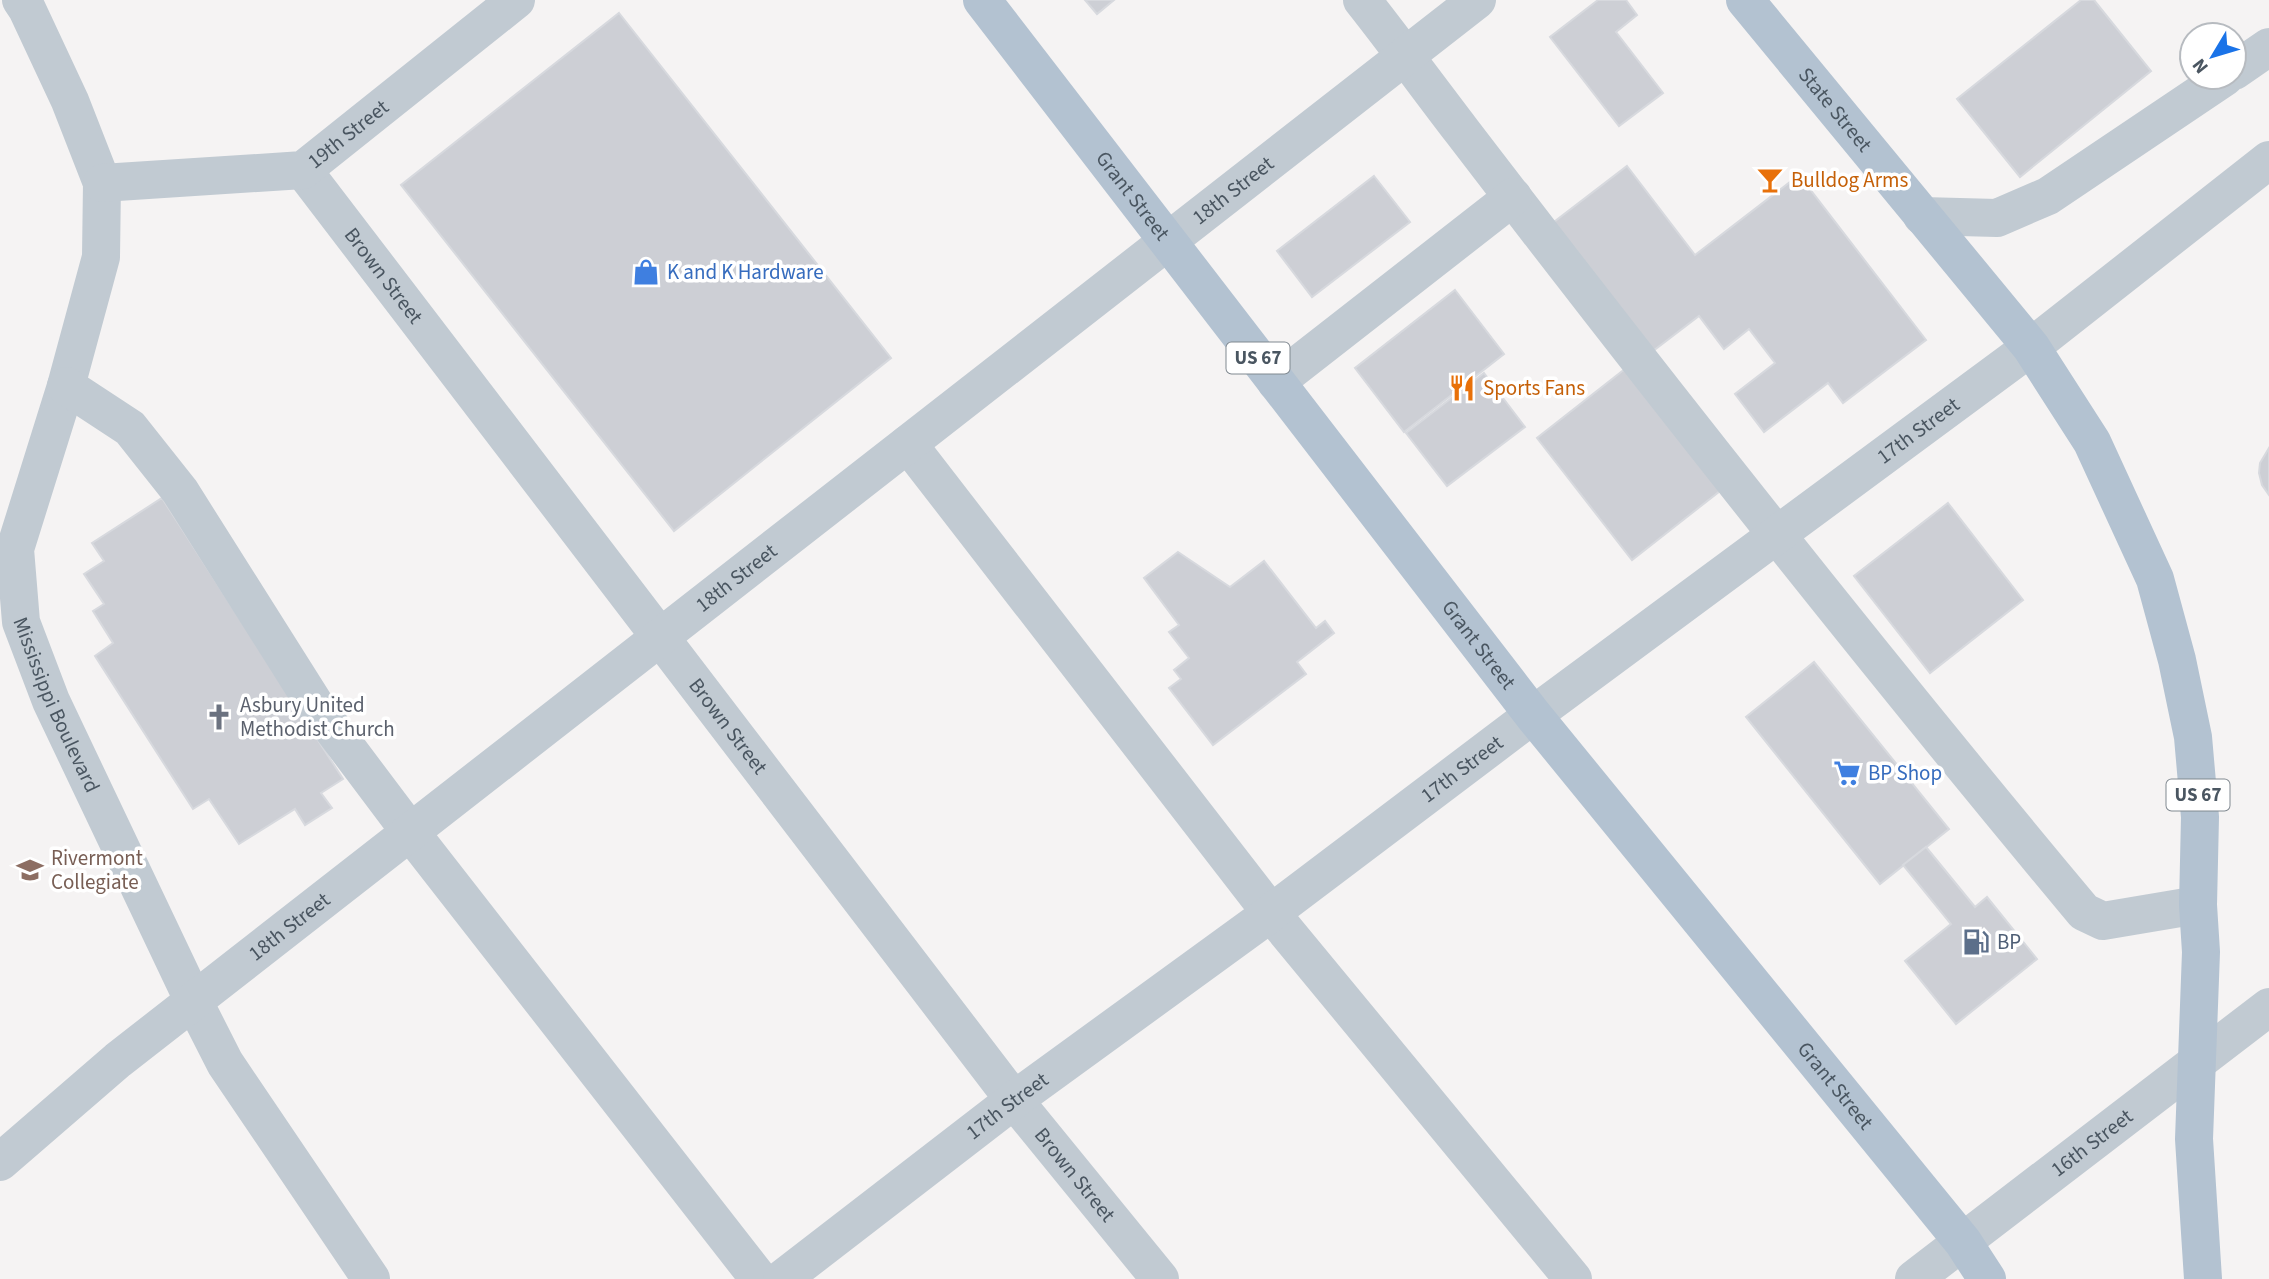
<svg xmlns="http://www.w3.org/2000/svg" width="2269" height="1279" font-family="'Source Sans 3',sans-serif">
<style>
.building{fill:#cdcfd5;stroke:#d7d9de;stroke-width:2}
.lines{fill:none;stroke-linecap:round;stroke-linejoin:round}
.minor{stroke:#c1cad2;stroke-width:38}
.major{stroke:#b3c2d1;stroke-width:38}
.labels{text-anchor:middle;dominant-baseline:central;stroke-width:7;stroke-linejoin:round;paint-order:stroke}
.shield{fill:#fff;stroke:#808990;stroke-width:2}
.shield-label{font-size:19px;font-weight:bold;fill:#4a5661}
.street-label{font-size:21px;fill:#4a5661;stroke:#fff}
.food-label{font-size:21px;fill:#c56008;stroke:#fff;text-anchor:start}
.shop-label{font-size:21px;fill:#366cbe;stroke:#fff;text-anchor:start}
.worship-label{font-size:21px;fill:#5b616d;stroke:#fff;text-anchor:start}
.education-label{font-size:21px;fill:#785e54;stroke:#fff;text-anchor:start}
.service-label{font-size:21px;fill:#4e5e75;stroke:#fff;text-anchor:start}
</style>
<rect width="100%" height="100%" fill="#f5f3f3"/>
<!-- building -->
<g class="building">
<path d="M1085,0H1114L1097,14Z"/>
<path d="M1598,0H1626L1637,15L1616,32L1663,93L1619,126L1550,37Z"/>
<path d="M2081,0H2094L2151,71L2020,177L1957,99Z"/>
<path d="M619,13L891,358L674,531L401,185Z"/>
<path d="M1627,166L1695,255L1799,175L1926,340L1843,403L1828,383L1764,432L1735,394L1775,363L1749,329L1724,349L1699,316L1649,354L1550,225Z"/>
<path d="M1374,176L1410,222L1312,297L1277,251Z"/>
<path d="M1455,290L1504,354L1404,432L1355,368Z"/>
<path d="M1625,369L1720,491L1632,560L1537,438Z"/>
<path d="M1484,373L1525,427L1447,486L1406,433Z"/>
<path d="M2269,448V495L2262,485L2259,473L2260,463Z"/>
<path d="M162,498L343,779L321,793L332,808L305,825L295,809L239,844L209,799L193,809L95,656L113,643L93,611L104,604L84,574L104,561L92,543Z"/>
<path d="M1948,503L2023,600L1930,673L1854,576Z"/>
<path d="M1178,552L1230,587L1264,561L1316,628L1325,621L1334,633L1297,662L1306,674L1213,745L1169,688L1181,679L1174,670L1189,658L1169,632L1179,625L1144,578Z"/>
<path d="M1814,662L1949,829L1880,884L1746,717Z"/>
<path d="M1926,847L1975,907L1987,897L2037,959L1956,1024L1905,961L1951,924L1903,865Z"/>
</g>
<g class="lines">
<!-- minor -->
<g class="minor">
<path id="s1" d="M21,0L27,9L70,101L102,183L101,257L66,386L15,549L21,622L51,701L194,1002L225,1063L371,1279"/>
<path d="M1362,0C1396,43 1428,87 1461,130C1664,395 1871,657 2084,912L2103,921L2198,905"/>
<path d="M2234,71L2269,47"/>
<path id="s2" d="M303,170L1014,1100L1160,1279"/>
<path id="s3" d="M102,183L303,170L516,0"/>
<path d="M1922,216L1997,218L2048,196L2225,77"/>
<path d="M1276,382L1513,197"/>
<path d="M66,386L130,428L180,491L317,708L411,833L759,1279"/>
<path d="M908,444L1271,913L1573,1279"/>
<path id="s4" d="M0,1162L118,1060L1477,0"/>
<path id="s5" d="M782,1279L1014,1100L1271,913L1533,715L2031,347L2269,160"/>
<path id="s6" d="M1914,1279L2269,1007"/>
</g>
<!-- major -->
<g class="major">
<path id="s7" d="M982,0L1533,715L1963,1242L1987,1279"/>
<path id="s8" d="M1745,0L2031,347L2092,442L2155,579L2177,660L2193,737L2200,817L2198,905L2201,952L2194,1139L2203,1279"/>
</g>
</g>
<!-- icons -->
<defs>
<g id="bar-bare" transform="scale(2.1)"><path d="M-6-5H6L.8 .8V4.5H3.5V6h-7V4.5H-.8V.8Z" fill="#e8710a" stroke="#fff" stroke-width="2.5" paint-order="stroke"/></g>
<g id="shop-bare" transform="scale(2.1)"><path d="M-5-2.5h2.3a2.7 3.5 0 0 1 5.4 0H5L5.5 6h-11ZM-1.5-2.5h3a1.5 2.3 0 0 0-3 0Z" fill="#3f7fe0" stroke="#fff" stroke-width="2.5" paint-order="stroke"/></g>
<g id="restaurant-bare" transform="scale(2.1)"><path d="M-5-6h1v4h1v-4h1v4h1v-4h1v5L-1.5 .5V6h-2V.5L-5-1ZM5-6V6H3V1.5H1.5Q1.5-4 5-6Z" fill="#e8710a" stroke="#fff" stroke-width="2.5" paint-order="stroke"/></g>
<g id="church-bare" transform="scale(2.1)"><path d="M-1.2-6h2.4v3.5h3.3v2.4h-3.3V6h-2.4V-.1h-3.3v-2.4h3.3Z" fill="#6b7280" stroke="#fff" stroke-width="2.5" paint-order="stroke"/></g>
<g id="supermarket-bare" transform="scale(2.1)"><path d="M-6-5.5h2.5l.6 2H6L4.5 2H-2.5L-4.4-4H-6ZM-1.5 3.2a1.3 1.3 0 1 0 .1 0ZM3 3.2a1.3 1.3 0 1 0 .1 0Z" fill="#3f7fe0" stroke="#fff" stroke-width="2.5" paint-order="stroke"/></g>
<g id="school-bare" transform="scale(2.1)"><path d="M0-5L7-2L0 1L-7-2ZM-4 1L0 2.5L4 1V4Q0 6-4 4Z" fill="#8d6e63" stroke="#fff" stroke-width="2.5" paint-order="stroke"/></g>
<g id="fuel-bare" transform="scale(2.1)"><path d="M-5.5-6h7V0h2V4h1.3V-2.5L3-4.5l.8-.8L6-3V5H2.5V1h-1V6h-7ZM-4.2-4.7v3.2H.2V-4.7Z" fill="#5c6f8a" stroke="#fff" stroke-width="2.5" paint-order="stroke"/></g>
</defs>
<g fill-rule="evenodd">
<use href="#bar-bare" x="1770" y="180"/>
<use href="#shop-bare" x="646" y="272"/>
<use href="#restaurant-bare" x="1462" y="388"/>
<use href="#church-bare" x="219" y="717"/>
<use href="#supermarket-bare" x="1847" y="773"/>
<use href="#school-bare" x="30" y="870"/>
<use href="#fuel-bare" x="1976" y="942"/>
</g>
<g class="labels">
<!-- shield labels -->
<g class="shield">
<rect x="1226.5" y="342.5" width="63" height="31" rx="5"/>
<rect x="2166.5" y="779.5" width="63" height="31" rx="5"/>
</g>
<g class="shield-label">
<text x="1258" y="358">US 67</text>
<text x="2198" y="795">US 67</text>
</g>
<!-- street labels -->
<g class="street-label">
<text stroke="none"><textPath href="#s8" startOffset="142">State Street</textPath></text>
<text stroke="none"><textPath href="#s3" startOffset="259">19th Street</textPath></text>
<text stroke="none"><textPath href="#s4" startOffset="1570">18th Street</textPath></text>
<text stroke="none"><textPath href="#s7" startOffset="247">Grant Street</textPath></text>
<text stroke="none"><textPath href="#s2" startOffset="133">Brown Street</textPath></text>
<text stroke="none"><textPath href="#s5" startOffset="1418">17th Street</textPath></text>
<text stroke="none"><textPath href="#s4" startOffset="940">18th Street</textPath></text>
<text stroke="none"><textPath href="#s7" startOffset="814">Grant Street</textPath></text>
<text stroke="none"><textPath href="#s1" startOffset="742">Mississippi Boulevard</textPath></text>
<text stroke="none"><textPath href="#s2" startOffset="700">Brown Street</textPath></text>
<text stroke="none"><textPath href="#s5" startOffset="850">17th Street</textPath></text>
<text stroke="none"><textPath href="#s4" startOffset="373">18th Street</textPath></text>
<text stroke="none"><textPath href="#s7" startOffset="1381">Grant Street</textPath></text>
<text stroke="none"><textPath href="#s5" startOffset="284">17th Street</textPath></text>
<text stroke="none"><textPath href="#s6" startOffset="224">16th Street</textPath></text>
<text stroke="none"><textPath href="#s2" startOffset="1267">Brown Street</textPath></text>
</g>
<!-- food labels -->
<g class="food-label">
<text x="1791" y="180">Bulldog Arms</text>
<text x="1483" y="388">Sports Fans</text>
</g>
<!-- shop labels -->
<g class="shop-label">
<text x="667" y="272">K and K Hardware</text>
<text x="1868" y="773">BP Shop</text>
</g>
<!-- worship labels -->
<g class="worship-label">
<text x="240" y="705">Asbury United<tspan x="240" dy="24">Methodist Church</tspan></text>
</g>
<!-- education labels -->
<g class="education-label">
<text x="51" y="858">Rivermont<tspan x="51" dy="24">Collegiate</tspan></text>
</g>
<!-- service labels -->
<g class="service-label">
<text x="1997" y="942">BP</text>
</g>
</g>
<!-- north arrow -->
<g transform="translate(2213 56) rotate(232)"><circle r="33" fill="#ffffff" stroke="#b7bbc0" stroke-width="2"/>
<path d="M0-5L12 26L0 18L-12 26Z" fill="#1a73e8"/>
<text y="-10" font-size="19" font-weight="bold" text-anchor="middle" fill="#4a5661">N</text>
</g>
</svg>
